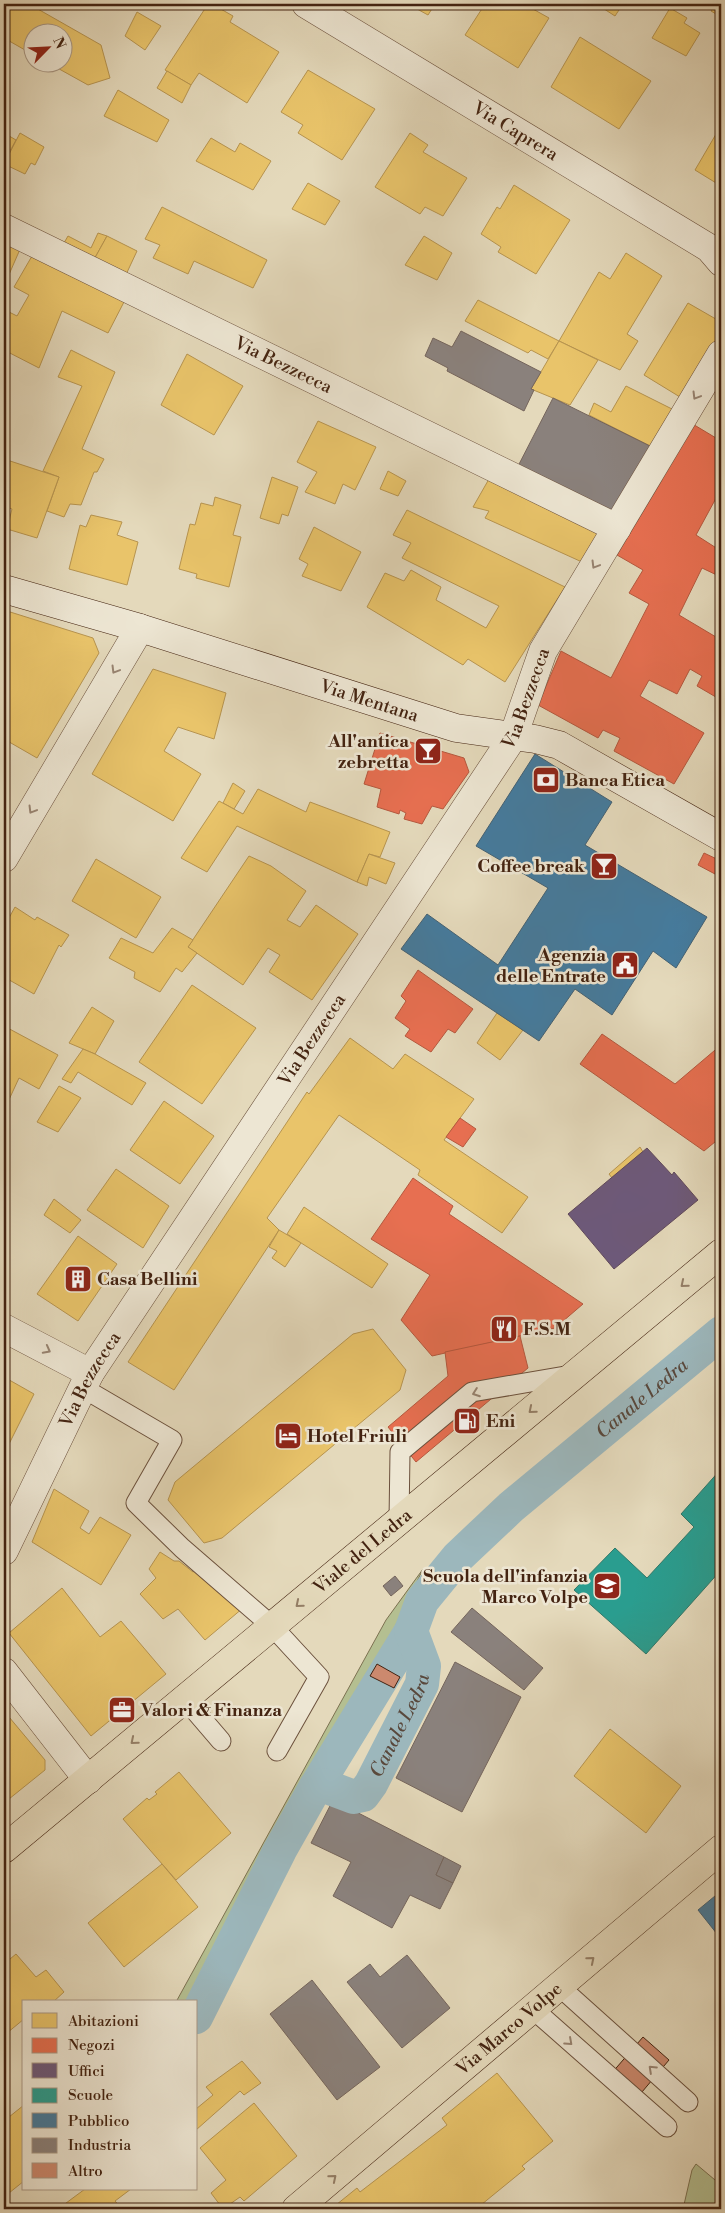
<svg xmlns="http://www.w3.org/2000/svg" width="725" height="2213" font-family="'Libre Bodoni',serif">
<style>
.green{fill:#b4bf91;stroke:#7c7151}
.homes{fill:#e9c46a;stroke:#b7944f}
.shops{fill:#e76f51;stroke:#b6583e}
.offices{fill:#6d597a;stroke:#60495a}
.schools{fill:#2a9d8f;stroke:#327869}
.public{fill:#457b9d;stroke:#446173}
.industry{fill:#8a817c;stroke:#75655c}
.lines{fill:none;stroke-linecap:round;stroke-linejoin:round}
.canal{stroke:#9cb7bc;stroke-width:34}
.building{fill:#cc896e;stroke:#432311}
.lane-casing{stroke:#6b503c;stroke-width:21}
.street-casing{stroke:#6b503c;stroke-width:29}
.secondary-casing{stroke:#432311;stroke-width:29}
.primary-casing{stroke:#432311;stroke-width:29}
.lane{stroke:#ede6d3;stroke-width:19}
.street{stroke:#ede6d3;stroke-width:28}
.secondary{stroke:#ede6d3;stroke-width:28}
.primary{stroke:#e4d9bb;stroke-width:28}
.oneway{stroke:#988472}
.oneway2{stroke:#947e66}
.labels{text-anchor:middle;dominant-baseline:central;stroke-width:5;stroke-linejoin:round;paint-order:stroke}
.street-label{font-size:18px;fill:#432311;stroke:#ede6d3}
.poi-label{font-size:18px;font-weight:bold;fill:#432311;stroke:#ede6d3;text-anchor:start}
.water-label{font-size:19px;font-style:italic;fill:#59483c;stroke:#ede6d3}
</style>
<rect width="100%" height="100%" fill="#e4d9bb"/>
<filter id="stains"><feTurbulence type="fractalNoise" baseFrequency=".004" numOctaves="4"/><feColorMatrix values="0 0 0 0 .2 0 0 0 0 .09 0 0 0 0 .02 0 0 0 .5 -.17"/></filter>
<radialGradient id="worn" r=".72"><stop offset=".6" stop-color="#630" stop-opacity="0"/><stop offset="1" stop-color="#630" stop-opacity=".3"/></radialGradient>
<!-- green -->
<g class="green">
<path d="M423,1569L377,1664L312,1781L196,2009V2002H176L386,1620Z"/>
<path d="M696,2164L721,2185V2209H683L692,2170Z"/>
</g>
<!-- homes -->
<g class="homes">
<path d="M4,4H29L101,45L110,78L88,85L52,65V62H62V32H32V54L4,38Z"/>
<path d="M208,4H212L233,16L230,22L279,52L247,103L199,73L191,85L165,70Z"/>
<path d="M408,4H435L428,15Z"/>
<path d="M485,4H524L549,18L518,68L465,35Z"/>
<path d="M602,4H623L615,16L601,7Z"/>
<path d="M716,4H721V17L711,11Z"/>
<path d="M670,8L687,18L684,23L700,33L686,56L652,38Z"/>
<path d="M137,12L161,26L145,50L125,36Z"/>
<path d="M580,37L651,81L619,129L551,87Z"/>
<path d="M308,70L375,109L342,160L298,133L303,125L281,112Z"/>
<path d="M167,71L191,85L182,103L157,88Z"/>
<path d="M118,90L169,120L157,142L104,116Z"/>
<path d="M719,129L721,130V186L695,170Z"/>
<path d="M4,133L16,140L4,162Z"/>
<path d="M20,133L44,147L35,165L31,163L25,174L4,164Z"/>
<path d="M410,133L428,145L423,152L467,178L443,216L425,207L420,214L375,187Z"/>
<path d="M211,138L235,152L240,143L271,161L253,190L196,161Z"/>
<path d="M308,183L340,201L325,225L292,209Z"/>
<path d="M514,185L570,220L536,274L498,252L501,247L481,234L497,207L500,209Z"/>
<path d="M162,207L267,260L253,288L194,261L188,274L153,258L160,245L145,239Z"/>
<path d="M98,233L107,236L91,265L64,243L68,236L91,248Z"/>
<path d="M107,236L137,251L123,281L91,265Z"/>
<path d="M424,236L452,253L437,280L405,265Z"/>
<path d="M4,237L21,247L4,286Z"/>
<path d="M626,253L662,276L627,334L638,341L620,370L559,341L599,272L610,279Z"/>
<path d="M32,256L125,300L108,333L62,311L39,368L4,350V312L5,310L17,316L29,295L14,287Z"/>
<path d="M478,300L559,341L548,359L531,350L528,353L465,321Z"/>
<path d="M688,303L721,322V332L680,397L644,375Z"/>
<path d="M559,341L598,360L570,405L531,389Z"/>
<path d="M71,350L115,372L82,449L104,459L97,472H94L81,505L70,504L64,517L47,511L59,477L43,471L82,386L58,377Z"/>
<path d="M187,354L243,386L214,435L161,405Z"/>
<path d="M626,386L674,410L652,447L589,415L594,403L611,412Z"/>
<path d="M318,421L376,447L355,490L343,484L335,504L305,492L317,472L297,462Z"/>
<path d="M4,459L59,477L37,538L7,529L12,509L4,506Z"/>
<path d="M388,471L406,481L398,496L380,489Z"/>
<path d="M272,477L298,487L288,516L282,514L279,524L260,518Z"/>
<path d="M489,479L603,528L582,562L485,518L489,511L473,507Z"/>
<path d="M215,497L241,505L233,535L241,537L229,587L196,578L197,574L179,569L190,524L195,525L201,503L213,506Z"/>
<path d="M407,510L565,587L505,682L468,659L463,665L367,607L385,573L404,581L411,570L441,587L436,600L486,628L499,606L402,558L411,543L393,535Z"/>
<path d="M91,515L122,522L117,535L138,542L127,585L69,569L80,525L86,527Z"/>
<path d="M314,527L361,552L341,591L302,576L308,564L299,559Z"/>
<path d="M7,611L93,638L99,653L37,758L4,739V622Z"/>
<path d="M153,669L226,693L214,739L178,727L164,751L201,774L173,821L92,774Z"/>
<path d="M233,783L245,791L234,809L223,803Z"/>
<path d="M258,789L306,812L310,802L390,832L380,857L369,854L357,882L237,826L207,872L181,858L219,801L243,814Z"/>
<path d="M369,854L395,863L386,884L369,877L367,886L357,882Z"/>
<path d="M249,856L271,866L306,891L287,920L300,927L316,905L358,934L312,1000L269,972L280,955L268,948L243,985L188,947Z"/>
<path d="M96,859L161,897L136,938L72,901Z"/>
<path d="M15,907L35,920L37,917L69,935L61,947L59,945L34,994L4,977V927Z"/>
<path d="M172,928L193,940L188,947L197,953L182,972L176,968L160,992L134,978L135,972L109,958L121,938L153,953Z"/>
<path d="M192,985L256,1028L202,1104L139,1062Z"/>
<path d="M92,1007L114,1021L95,1054L69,1043Z"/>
<path d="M497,1013L523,1030L500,1060L477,1043Z"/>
<path d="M4,1026L58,1055L39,1089L19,1078L7,1104L4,1102Z"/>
<path d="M350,1038L393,1069L405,1054L474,1099L444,1140L528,1197L502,1233L418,1175L420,1170L339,1115L267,1218L279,1230L174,1390L128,1362L307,1092L309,1094Z"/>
<path d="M83,1049L95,1054L146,1083L132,1105L78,1072L71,1083L62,1079Z"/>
<path d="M59,1086L81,1098L58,1132L37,1122Z"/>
<path d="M164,1101L214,1136L180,1184L130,1150Z"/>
<path d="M640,1147L643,1152L612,1178L609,1174Z"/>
<path d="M116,1169L169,1206L143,1248L87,1210Z"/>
<path d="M54,1199L81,1220L70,1233L44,1215Z"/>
<path d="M304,1207L388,1264L372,1288L287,1234Z"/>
<path d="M279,1230L301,1243L285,1267L272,1258L277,1251L269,1247Z"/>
<path d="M78,1236L117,1264L78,1321L37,1294Z"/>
<path d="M373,1329L406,1370L400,1390L222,1538L204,1543L168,1500L175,1482L353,1334Z"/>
<path d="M4,1377L34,1394L7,1448L4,1446Z"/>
<path d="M54,1489L89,1511L80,1528L89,1534L100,1517L131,1535L101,1585L32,1542Z"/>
<path d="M160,1552L174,1561H179L193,1572L198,1569L214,1589L219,1586L243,1608L205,1640L178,1609L163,1619L140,1594L156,1578L149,1569Z"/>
<path d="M62,1588L100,1637L121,1621L166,1674L91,1736L9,1633Z"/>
<path d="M4,1711L45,1760V1770L9,1799H4Z"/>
<path d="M610,1729L681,1786L646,1833L574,1776Z"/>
<path d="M179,1772L231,1833L176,1880L123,1819L147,1798L149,1800L157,1794L155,1792Z"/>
<path d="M162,1864L198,1907L124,1967L88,1923Z"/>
<path d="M16,1954L36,1977L46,1970L64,1992L53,2002H24V2019L7,2033L4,2029V1964Z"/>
<path d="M242,2061L261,2083L244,2095L240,2091L196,2130V2109L213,2095L206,2087Z"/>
<path d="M497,2073L553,2141L522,2166L525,2169L476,2209H331L357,2188L360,2192L447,2125L442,2118Z"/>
<path d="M254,2103L297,2156L244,2201L240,2197L223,2209L211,2193L226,2180L200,2148Z"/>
<path d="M24,2105V2181L4,2197V2121Z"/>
<path d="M85,2189H131L115,2201L122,2209H58Z"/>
</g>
<!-- shops -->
<g class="shops">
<path d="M691,423L721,441V489L696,535L721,551V577L702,568L679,615L721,640V700L697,686L702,676L690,669L677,694L649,680L640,696L704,733L674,784L614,751L620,738L603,730L598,738L538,705L561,651L611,678L649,604L629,593L643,570L617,555L662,480L658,478Z"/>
<path d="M380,733L464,758L469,772L443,809L432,806L422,824L404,819L406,813L400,810L399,814L377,807L381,789L364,784Z"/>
<path d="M704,853L721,861L715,874L698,865Z"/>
<path d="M418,970L473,1009L455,1033L448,1029L431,1052L405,1036L410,1029L395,1018L406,1001L401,996Z"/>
<path d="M602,1034L675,1084L721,1045V1137L704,1151L580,1064Z"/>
<path d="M460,1118L476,1129L463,1147L446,1137Z"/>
<path d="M413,1178L453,1206L449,1214L583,1304L555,1328L432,1356L401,1320L430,1275L371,1239Z"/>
<path d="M520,1336L528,1368L416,1462L388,1427L448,1376L445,1352Z"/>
</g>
<!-- offices -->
<path class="offices" d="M647,1148L672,1175L674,1172L698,1200L614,1269L568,1214Z"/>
<!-- schools -->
<path class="schools" d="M721,1469V1570L646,1654L574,1590L615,1548L647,1578L694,1527L681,1514Z"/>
<!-- public -->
<g class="public">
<path d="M535,754L612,802L585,845L707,917L676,968L653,951L612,1015L575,989L539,1041L401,949L427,914L498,965L548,888L476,846Z"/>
<path d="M721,1891V1939L698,1910Z"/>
</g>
<!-- industry -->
<g class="industry">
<path d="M461,331L541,372L531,389L534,390L524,411L447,371L448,368L425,356L433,338L452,347Z"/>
<path d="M553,398L652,447L610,517L515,472Z"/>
<path d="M395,1576L403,1586L391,1596L383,1586Z"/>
<path d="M472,1608L543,1668L524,1690L451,1632Z"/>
<path d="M455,1662L521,1697L462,1812L396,1778Z"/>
<path d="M333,1800L444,1857L436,1875L453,1883L440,1909L410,1895L392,1928L333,1896L351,1862L311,1843Z"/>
<path d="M444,1857L461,1866L453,1883L436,1875Z"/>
<path d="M407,1955L450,2008L402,2048L347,1982L370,1964L380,1977Z"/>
<path d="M312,1980L380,2067L337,2100L270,2014Z"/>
</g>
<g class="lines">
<!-- canal -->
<g class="canal">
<path d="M315,1788L411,1631"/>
<path id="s1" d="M196,2017L280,1850L315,1788L322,1785L354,1797L363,1795L371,1784L422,1684L424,1666L411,1631L422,1601L458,1557L511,1507L721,1333"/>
</g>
</g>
<!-- building -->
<g class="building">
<path d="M377,1664L400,1677L394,1688L370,1676Z"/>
<path d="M643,2037L669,2060L631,2105L604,2082Z"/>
</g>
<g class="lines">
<!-- lane casing -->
<g class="lane-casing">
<g id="lane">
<path d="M83,1388L172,1440L136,1503L182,1548L272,1626L319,1677L277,1751"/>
<path d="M399,1521L400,1452L472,1392L571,1375"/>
<path d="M185,1699L221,1741"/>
<path d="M560,1987L688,2102"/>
<path d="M533,2009L667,2127"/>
</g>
</g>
<!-- street casing -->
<g class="street-casing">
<g id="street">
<path id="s2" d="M306,4L709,248L721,262"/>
<path id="s3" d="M4,228L617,528"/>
<path d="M4,858L140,628"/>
<path d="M4,1328L90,1373"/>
<path id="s4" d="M4,1551L90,1373L513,737L543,651L721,354"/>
<path d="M4,1672L88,1780"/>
</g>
</g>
<!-- secondary casing -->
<g class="secondary-casing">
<g id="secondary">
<path id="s5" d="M4,589L140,628L456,728L535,739L559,745L721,837"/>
</g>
</g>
<!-- primary casing -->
<g class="primary-casing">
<g id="primary">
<path id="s6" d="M4,1849L721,1253"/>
<path id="s7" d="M296,2209L721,1849"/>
</g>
</g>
<!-- lane -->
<use href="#lane" class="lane"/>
<!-- street -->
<use href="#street" class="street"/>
<!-- secondary -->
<use href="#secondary" class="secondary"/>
<!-- primary -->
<use href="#primary" class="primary"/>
</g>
<!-- one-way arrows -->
<defs><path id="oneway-chevron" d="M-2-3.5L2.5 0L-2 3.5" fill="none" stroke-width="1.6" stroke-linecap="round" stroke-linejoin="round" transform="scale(1.25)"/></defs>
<g class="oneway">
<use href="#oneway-chevron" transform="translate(696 396) rotate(121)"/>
<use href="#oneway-chevron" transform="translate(595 565) rotate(121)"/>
<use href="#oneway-chevron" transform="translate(115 670) rotate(121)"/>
<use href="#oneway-chevron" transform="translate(32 810) rotate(121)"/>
<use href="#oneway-chevron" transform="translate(47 1350) rotate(28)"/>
<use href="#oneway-chevron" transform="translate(476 1393) rotate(160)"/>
<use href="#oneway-chevron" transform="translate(569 2042) rotate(42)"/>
<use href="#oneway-chevron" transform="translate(652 2069) rotate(-137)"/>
</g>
<g class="oneway2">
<use href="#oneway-chevron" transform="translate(684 1284) rotate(140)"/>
<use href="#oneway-chevron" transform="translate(532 1410) rotate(140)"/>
<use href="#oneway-chevron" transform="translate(299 1604) rotate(140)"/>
<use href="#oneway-chevron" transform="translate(134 1741) rotate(140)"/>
<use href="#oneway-chevron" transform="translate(591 1960) rotate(-40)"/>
<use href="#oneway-chevron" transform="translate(333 2178) rotate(-40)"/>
</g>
<!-- icons -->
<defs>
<g id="bar-square" transform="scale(1.4375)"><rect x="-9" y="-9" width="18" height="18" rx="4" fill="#8f2418" stroke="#ede6d3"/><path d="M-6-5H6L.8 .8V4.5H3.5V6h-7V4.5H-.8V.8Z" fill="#fff"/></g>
<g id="bank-square" transform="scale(1.4375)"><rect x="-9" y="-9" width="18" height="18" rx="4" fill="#8f2418" stroke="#ede6d3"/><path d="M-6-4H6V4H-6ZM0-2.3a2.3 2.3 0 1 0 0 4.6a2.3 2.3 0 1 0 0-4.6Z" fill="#fff"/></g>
<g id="civic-square" transform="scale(1.4375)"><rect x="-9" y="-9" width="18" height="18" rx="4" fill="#8f2418" stroke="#ede6d3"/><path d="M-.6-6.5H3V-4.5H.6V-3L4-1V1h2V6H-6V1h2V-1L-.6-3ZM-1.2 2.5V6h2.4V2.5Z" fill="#fff"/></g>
<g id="building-square" transform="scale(1.4375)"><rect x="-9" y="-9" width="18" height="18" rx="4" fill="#8f2418" stroke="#ede6d3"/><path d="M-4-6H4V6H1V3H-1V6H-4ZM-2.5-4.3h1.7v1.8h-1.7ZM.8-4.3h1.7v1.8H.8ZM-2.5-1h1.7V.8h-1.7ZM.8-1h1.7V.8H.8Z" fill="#fff"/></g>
<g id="restaurant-square" transform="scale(1.4375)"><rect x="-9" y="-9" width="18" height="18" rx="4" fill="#8f2418" stroke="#ede6d3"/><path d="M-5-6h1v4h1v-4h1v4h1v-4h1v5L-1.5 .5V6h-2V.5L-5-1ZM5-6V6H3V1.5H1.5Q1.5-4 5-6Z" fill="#fff"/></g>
<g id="fuel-square" transform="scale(1.4375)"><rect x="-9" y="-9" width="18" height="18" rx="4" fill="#8f2418" stroke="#ede6d3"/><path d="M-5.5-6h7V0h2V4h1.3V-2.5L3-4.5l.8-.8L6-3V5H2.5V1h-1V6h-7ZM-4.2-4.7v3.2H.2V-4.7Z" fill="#fff"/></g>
<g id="hotel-square" transform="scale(1.4375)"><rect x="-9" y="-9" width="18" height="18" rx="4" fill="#8f2418" stroke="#ede6d3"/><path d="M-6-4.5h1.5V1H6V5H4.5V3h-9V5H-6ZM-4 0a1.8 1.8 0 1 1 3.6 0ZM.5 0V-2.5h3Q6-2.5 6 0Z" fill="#fff"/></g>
<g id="school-square" transform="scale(1.4375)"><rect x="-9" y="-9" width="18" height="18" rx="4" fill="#8f2418" stroke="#ede6d3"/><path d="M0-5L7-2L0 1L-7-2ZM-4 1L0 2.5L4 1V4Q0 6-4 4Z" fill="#fff"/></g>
<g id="office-square" transform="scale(1.4375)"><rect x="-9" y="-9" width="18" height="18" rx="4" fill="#8f2418" stroke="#ede6d3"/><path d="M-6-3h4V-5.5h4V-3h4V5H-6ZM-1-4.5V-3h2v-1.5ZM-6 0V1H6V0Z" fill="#fff"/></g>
</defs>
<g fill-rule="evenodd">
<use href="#bar-square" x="428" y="751"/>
<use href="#bank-square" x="546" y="780"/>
<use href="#bar-square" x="604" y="866"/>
<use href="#civic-square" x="625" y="965"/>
<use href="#building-square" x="78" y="1279"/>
<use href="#restaurant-square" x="504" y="1329"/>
<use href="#fuel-square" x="467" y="1421"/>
<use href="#hotel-square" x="288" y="1436"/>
<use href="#school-square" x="607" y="1586"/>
<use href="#office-square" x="122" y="1710"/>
</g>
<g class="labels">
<!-- street labels -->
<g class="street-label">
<text stroke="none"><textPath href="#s2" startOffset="245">Via Caprera</textPath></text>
<text stroke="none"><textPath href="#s3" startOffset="311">Via Bezzecca</textPath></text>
<text stroke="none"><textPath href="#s4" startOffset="1002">Via Bezzecca</textPath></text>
<text stroke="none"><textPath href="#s5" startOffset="382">Via Mentana</textPath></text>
<text stroke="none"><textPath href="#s4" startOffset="598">Via Bezzecca</textPath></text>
<text stroke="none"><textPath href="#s4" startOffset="192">Via Bezzecca</textPath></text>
<text stroke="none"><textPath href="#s6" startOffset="466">Viale del Ledra</textPath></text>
<text stroke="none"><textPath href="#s7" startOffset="279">Via Marco Volpe</textPath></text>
</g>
<!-- poi labels -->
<g class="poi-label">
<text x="409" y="741" text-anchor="end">All'antica<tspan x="409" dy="21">zebretta</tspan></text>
<text x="565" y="780">Banca Etica</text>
<text x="585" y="866" text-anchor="end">Coffee break</text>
<text x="606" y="955" text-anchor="end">Agenzia<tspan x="606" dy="21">delle Entrate</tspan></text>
<text x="97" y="1279">Casa Bellini</text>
<text x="523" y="1329">F.S.M</text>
<text x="486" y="1421">Eni</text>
<text x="307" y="1436">Hotel Friuli</text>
<text x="588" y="1576" text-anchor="end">Scuola dell'infanzia<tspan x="588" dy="21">Marco Volpe</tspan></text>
<text x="141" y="1710">Valori &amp; Finanza</text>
</g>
<!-- water labels -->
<g class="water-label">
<text stroke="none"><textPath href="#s1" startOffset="822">Canale Ledra</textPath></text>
<text stroke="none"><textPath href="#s1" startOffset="388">Canale Ledra</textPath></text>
</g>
</g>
<!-- margin -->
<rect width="725" height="2213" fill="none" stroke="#e4d9bb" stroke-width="20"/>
<rect x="5" y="5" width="715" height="2203" fill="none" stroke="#432311" stroke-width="2.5"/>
<rect x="10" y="10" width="705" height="2193" fill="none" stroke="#432311"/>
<!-- legend -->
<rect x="22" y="2000" width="175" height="190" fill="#ede6d3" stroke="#a99885"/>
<rect x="32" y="2013" width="25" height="15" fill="#e9c46a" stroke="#a99885"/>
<text x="68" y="2026" font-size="15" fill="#432311">Abitazioni</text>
<rect x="32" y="2038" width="25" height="15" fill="#e76f51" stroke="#a99885"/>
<text x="68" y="2050" font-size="15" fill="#432311">Negozi</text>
<rect x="32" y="2063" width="25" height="15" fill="#6d597a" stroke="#a99885"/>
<text x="68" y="2076" font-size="15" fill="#432311">Uffici</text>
<rect x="32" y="2088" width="25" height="15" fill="#2a9d8f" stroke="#a99885"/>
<text x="68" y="2100" font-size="15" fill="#432311">Scuole</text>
<rect x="32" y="2113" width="25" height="15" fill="#457b9d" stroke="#a99885"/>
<text x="68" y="2126" font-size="15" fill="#432311">Pubblico</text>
<rect x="32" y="2138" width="25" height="15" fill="#8a817c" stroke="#a99885"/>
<text x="68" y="2150" font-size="15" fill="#432311">Industria</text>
<rect x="32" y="2163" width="25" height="15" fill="#cc896e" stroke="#a99885"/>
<text x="68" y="2176" font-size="15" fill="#432311">Altro</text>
<!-- north arrow -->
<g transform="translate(48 48) rotate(66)"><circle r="24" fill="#ede6d3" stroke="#a99885"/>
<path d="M0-4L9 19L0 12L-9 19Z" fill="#8f2418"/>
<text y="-8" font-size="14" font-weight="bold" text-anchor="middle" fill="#432311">N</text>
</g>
<rect width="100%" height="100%" filter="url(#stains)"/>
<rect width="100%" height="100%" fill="url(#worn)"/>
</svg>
